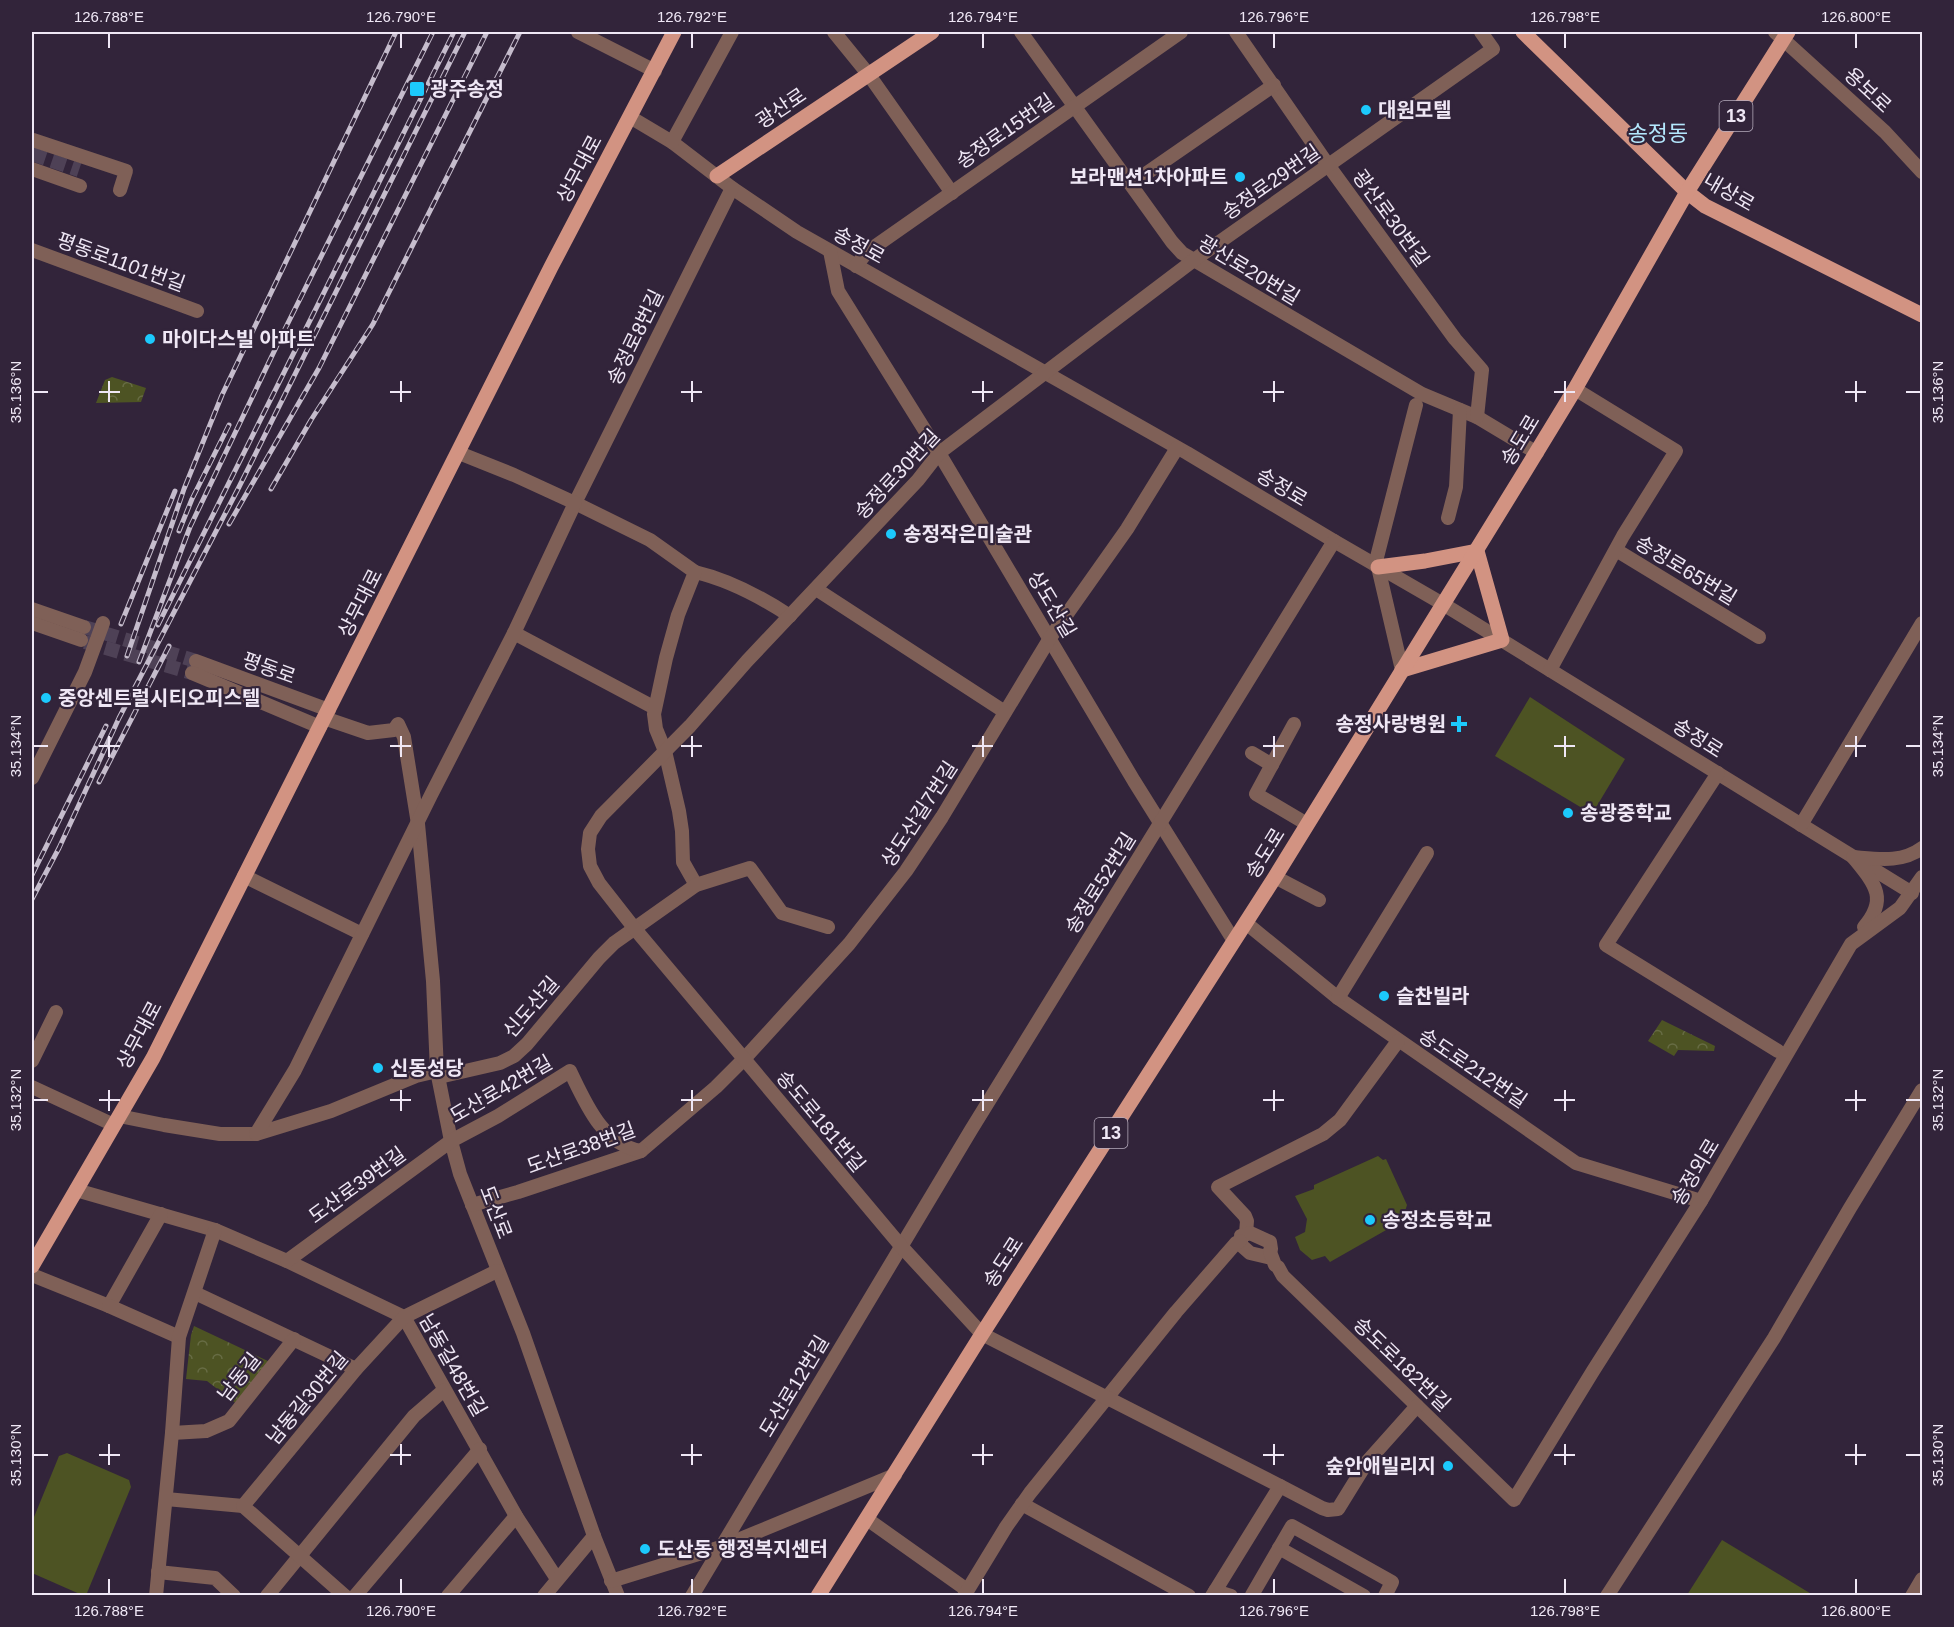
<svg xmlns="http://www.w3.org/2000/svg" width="1954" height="1627" font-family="Arial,'Noto Sans KR',sans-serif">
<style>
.park{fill:url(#park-crowns)}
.pitch{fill:#4d5323}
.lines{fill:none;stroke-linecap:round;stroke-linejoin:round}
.minor-tunnel{stroke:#4e4156;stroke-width:14;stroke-dasharray:14 7;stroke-linecap:butt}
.minor{stroke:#7f6057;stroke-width:14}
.major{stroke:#d29382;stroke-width:15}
.rail-casing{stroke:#c5bccc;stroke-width:5}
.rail{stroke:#32243a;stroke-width:3;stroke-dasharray:9;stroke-linecap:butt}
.ticks{fill:none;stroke:#efe7f5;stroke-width:2}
.poi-dot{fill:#1cc9fc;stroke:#32243a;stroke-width:2}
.labels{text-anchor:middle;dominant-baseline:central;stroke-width:4.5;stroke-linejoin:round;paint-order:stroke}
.shield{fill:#32243a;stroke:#b6acbd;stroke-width:1.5}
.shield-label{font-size:18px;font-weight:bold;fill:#efe7f5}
.poi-label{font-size:20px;font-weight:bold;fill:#efe7f5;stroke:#32243a;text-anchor:start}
.street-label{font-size:20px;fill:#efe7f5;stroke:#32243a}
.quarter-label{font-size:22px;fill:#b4e8fd;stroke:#32243a}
.neatline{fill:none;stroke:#efe7f5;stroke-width:2}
.ticks-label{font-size:15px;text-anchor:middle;fill:#efe7f5}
</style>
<defs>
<pattern id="park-crowns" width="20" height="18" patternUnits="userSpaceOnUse" patternTransform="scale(1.5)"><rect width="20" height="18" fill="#4d5323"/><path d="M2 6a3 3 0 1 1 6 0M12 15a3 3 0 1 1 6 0" fill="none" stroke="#676c44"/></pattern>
</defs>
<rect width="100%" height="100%" fill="#32243a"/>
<!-- park -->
<g class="park">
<path d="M112,377L146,388L141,402L96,403L105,380Z"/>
<path d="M1662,1020L1715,1046L1714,1051L1678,1050L1674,1056L1648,1041Z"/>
<path d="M194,1326L270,1362L238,1405L207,1381L186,1379L191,1335Z"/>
</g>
<!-- pitch -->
<g class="pitch">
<path d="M1530,697L1625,759L1592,814L1495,756Z"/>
<path d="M1378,1156L1383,1160L1386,1159L1407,1205L1402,1221L1330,1262L1325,1256L1312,1260L1300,1250L1295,1237L1305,1232L1307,1219L1295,1196L1314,1189V1185Z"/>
<path d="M67,1453L129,1480L131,1487L87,1593L82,1595L32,1573V1522L59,1456Z"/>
<path d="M1722,1540L1813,1595H1687Z"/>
</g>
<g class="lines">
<!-- minor-tunnel -->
<g class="minor-tunnel">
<path d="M32,154L79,170"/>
<path d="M84,627L196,661"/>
<path d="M85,642L192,673"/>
</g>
<!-- minor -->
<g class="minor">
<path d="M578,32L655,71"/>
<path d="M834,32L869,75L952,193"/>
<path d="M1021,32L1172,242L1182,253L1422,394L1477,417L1537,453"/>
<path d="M1236,32L1328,165L1455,339L1482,370L1477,417"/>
<path d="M1775,32L1885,132L1922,172"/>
<path d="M630,117L672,142L732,188L797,232L1187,453L1334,541L1443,604L1912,893"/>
<path d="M33,140L126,171L120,190"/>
<path d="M672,142L732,32"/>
<path d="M32,169L80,186"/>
<path d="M1131,184L1274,85"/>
<path d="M32,250L197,311"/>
<path d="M830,251L838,291L939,453L1134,781L1234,941"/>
<path d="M856,266L867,252L1181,32"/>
<path d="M1448,518L1456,487L1460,410"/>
<path d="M1616,550L1759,637"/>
<path d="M1375,565L1416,405"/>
<path d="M1378,567L1402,670"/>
<path d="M695,572C729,580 761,597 790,616"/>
<path d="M816,589L1005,712"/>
<path d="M32,609L84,627"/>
<path d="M32,623L81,640"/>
<path d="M514,633L655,708"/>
<path d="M196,661L329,710"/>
<path d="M1550,670L1623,536L1676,451L1575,389"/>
<path d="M192,673L320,727"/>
<path d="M324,718L368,733L394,730L398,724L404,737L418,824L433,981L437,1071L451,1141L460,1174L523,1333L594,1536L618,1596"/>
<path d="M1294,724L1256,794L1307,824"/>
<path d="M1252,753L1272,765"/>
<path d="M1718,773L1606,945L1778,1051"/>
<path d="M32,778L85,672L103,623"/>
<path d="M1801,825L1922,623"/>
<path d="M244,876L362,934"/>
<path d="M1275,877L1319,900"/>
<path d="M696,885L683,862L682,831L679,811L665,751L656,729L654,714L666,658L678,615L695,572L650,540L575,503L732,188"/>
<path d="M1246,923L1338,998L1576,1163L1701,1201"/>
<path d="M1864,927C1889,898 1874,883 1853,857C1878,859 1902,863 1922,848"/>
<path d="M1338,998L1427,853"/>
<path d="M32,1061L56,1012"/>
<path d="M439,1077L500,1063L514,1056L527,1044L599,958L614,943L696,885L750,868L782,913L828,927"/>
<path d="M32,1087L114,1125"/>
<path d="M119,1116L164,1125L220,1134H256L331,1111L416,1076L437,1071"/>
<path d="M256,1134L295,1070L431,795L514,633L575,503L514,475L459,453"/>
<path d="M76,1190L215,1230L287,1261L404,1317L516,1516L557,1579"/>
<path d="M472,1205L518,1192L641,1151L716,1087L744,1059L849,944L906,871L942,817L1050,638L1127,529L1177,448"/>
<path d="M1246,1233L1247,1221L1245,1216L1218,1187L1323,1134L1340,1120L1398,1041"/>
<path d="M1250,1233L1270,1242L1271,1249L1267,1257L1250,1253L1241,1245V1236Z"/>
<path d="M1270,1252L1275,1265L1278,1267L1283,1276L1514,1500L1593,1371L1701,1201L1851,944L1900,908L1922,877"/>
<path d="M287,1261L451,1141L498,1116L570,1071C586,1104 602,1144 641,1151"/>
<path d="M32,1275L109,1306L161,1214"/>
<path d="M195,1293L356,1369"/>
<path d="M109,1306L179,1337"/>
<path d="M172,1433L206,1431L229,1421L294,1339"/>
<path d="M1280,1486L1322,1508L1328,1510L1338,1509L1367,1462L1417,1406"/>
<path d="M166,1499L243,1506"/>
<path d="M1022,1504L1189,1596"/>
<path d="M867,1519L967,1590"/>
<path d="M1279,1548L1364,1596"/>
<path d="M158,1572L215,1578L234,1596"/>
<path d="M611,1581L721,1547L895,1475"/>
<path d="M1215,1591L1231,1596"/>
<path d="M1252,1595L1292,1526L1392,1582L1385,1596"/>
<path d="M156,1596L172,1433L179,1337L215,1230"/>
<path d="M267,1596L414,1416L444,1390"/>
<path d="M345,1596L243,1506L356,1369L404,1317L497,1271"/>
<path d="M355,1596L480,1449"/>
<path d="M448,1596L516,1516"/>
<path d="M544,1596L594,1536"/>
<path d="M692,1596L971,1130L1334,541"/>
<path d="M964,1596L1006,1527L1030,1493L1176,1312L1236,1243L1240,1241"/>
<path d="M1212,1596L1280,1486L982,1334L901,1246L635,929L599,883L590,866L588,849L590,833L601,816L690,726L747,661L918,480L939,453L1194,260L1493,49L1481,32"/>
<path d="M1607,1596L1774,1338L1850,1208L1922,1090"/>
<path d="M1912,1596L1922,1579"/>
</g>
<!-- major -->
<g class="major">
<path d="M1523,32L1687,192L1705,206L1922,315"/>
<path d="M717,176L932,32"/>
<path d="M1378,567L1425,561L1477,551L1502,640L1402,670"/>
<path d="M32,1266L153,1058L551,267L674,32"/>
<path d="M818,1596L982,1334L1275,877L1522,476L1575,389L1687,192L1788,32"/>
</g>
<!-- rail casing -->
<g class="rail-casing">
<g id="rail">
<path d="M271,489L311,420L373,324L520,32"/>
<path d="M229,524L319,368L487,32"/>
<path d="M179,531L192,499L229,425"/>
<path d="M121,624L175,491"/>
<path d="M158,625L454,32"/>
<path d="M127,656L184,489L222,395L396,32"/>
<path d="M139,662L190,527L281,337L433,32"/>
<path d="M99,782L169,646"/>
<path d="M32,875L106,726"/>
<path d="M32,899L59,848L119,718L239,487L465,32"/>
</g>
</g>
<!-- rail -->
<use href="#rail" class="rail"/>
</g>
<!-- ticks -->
<path class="ticks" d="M109,33V48M401,33V48M692,33V48M983,33V48M1274,33V48M1565,33V48M1856,33V48M109,381V402M401,381V402M692,381V402M983,381V402M1274,381V402M1565,381V402M1856,381V402M33,392H48M99,392H120M390,392H411M681,392H702M972,392H993M1263,392H1284M1554,392H1575M1845,392H1866M1906,392H1921M109,736V757M401,736V757M692,736V757M983,736V757M1274,736V757M1565,736V757M1856,736V757M33,746H48M99,746H120M390,746H411M681,746H702M972,746H993M1263,746H1284M1554,746H1575M1845,746H1866M1906,746H1921M109,1090V1111M401,1090V1111M692,1090V1111M983,1090V1111M1274,1090V1111M1565,1090V1111M1856,1090V1111M33,1100H48M99,1100H120M390,1100H411M681,1100H702M972,1100H993M1263,1100H1284M1554,1100H1575M1845,1100H1866M1906,1100H1921M109,1444V1465M401,1444V1465M692,1444V1465M983,1444V1465M1274,1444V1465M1565,1444V1465M1856,1444V1465M33,1455H48M99,1455H120M390,1455H411M681,1455H702M972,1455H993M1263,1455H1284M1554,1455H1575M1845,1455H1866M1906,1455H1921M109,1579V1594M401,1579V1594M692,1579V1594M983,1579V1594M1274,1579V1594M1565,1579V1594M1856,1579V1594"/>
<!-- markers -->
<g class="poi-dot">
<rect x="409" y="81" width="16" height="16" rx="3"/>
<circle cx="1366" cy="110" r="6"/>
<circle cx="1240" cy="177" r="6"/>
<circle cx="150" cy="339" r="6"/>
<circle cx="891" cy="534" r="6"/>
<circle cx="46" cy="698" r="6"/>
<path d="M1456 715h6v6h6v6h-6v6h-6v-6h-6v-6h6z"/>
<circle cx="1568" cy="813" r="6"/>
<circle cx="1384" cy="996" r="6"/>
<circle cx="378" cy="1068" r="6"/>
<circle cx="1370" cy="1220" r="6"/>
<circle cx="1448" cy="1466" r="6"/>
<circle cx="645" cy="1549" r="6"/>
</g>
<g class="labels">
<!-- shield labels -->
<g class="shield">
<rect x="1719.5" y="101" width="33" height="30" rx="4.5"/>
<rect x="1094.5" y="1118" width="33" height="30" rx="4.5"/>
</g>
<g class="shield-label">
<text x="1736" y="116">13</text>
<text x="1111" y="1133">13</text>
</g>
<!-- poi labels -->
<g class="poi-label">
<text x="430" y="89">광주송정</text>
<text x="1378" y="110">대원모텔</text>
<text x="1228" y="177" text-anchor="end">보라맨션1차아파트</text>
<text x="162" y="339">마이다스빌 아파트</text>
<text x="903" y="534">송정작은미술관</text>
<text x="58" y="698">중앙센트럴시티오피스텔</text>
<text x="1446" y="724" text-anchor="end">송정사랑병원</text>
<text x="1580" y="813">송광중학교</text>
<text x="1396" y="996">슬찬빌라</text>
<text x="390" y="1068">신동성당</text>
<text x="1382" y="1220">송정초등학교</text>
<text x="1436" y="1466" text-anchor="end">숲안애빌리지</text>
<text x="657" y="1549">도산동 행정복지센터</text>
</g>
<!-- street labels -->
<g class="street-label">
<text transform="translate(1868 90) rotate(43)">용보로</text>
<text transform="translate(781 108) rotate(-34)">광산로</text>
<text transform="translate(1005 131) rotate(-35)">송정로15번길</text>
<text transform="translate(579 169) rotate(-62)">상무대로</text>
<text transform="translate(1271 182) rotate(-35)">송정로29번길</text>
<text transform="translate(1729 192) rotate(30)">내상로</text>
<text transform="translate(1391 218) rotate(54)">광산로30번길</text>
<text transform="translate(859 245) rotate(29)">송정로</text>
<text transform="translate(121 262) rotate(20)">평동로1101번길</text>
<text transform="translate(1249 270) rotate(31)">광산로20번길</text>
<text transform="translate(635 337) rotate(-64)">송정로8번길</text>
<text transform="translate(1520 440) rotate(-59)">송도로</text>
<text transform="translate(897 474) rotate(-47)">송정로30번길</text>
<text transform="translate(1282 487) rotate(31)">송정로</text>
<text transform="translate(1686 570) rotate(31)">송정로65번길</text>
<text transform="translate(360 603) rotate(-63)">상무대로</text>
<text transform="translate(1052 604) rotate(59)">상도산길</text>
<text transform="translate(269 668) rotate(20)">평동로</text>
<text transform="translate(1698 738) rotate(32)">송정로</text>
<text transform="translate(919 814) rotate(-57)">상도산길7번길</text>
<text transform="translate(1265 853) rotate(-58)">송도로</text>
<text transform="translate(1100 883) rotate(-58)">송정로52번길</text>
<text transform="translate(531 1007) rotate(-49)">신도산길</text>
<text transform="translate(139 1035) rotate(-62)">상무대로</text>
<text transform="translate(1473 1068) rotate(34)">송도로212번길</text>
<text transform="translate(501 1089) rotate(-30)">도산로42번길</text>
<text transform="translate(821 1121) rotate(50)">송도로181번길</text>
<text transform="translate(581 1148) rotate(-20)">도산로38번길</text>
<text transform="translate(1695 1172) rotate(-59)">송정외로</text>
<text transform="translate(357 1185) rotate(-36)">도산로39번길</text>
<text transform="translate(496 1212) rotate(69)">도산로</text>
<text transform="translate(1003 1262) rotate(-57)">송도로</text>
<text transform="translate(1402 1364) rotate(44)">송도로182번길</text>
<text transform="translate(453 1365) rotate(60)">남동길48번길</text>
<text transform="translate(239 1377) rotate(-52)">남동길</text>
<text transform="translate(794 1386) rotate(-59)">도산로12번길</text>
<text transform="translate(307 1398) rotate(-50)">남동길30번길</text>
</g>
<!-- quarter labels -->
<g class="quarter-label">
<text x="1658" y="133">송정동</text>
</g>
</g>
<!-- border -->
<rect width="1954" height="1627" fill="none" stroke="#32243a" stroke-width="66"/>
<rect x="33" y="33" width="1888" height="1561" class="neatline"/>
<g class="ticks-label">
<text x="109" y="22">126.788°E</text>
<text x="401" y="22">126.790°E</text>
<text x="692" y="22">126.792°E</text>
<text x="983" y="22">126.794°E</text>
<text x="1274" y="22">126.796°E</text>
<text x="1565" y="22">126.798°E</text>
<text x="1856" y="22">126.800°E</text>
<text transform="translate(16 392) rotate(-90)" y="5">35.136°N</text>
<text transform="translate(1938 392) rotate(-90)" y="5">35.136°N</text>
<text transform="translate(16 746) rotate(-90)" y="5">35.134°N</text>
<text transform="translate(1938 746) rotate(-90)" y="5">35.134°N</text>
<text transform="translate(16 1100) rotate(-90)" y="5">35.132°N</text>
<text transform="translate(1938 1100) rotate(-90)" y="5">35.132°N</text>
<text transform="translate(16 1455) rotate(-90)" y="5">35.130°N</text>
<text transform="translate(1938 1455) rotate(-90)" y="5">35.130°N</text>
<text x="109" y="1616">126.788°E</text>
<text x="401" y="1616">126.790°E</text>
<text x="692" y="1616">126.792°E</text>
<text x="983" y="1616">126.794°E</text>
<text x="1274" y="1616">126.796°E</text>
<text x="1565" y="1616">126.798°E</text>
<text x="1856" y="1616">126.800°E</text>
</g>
</svg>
